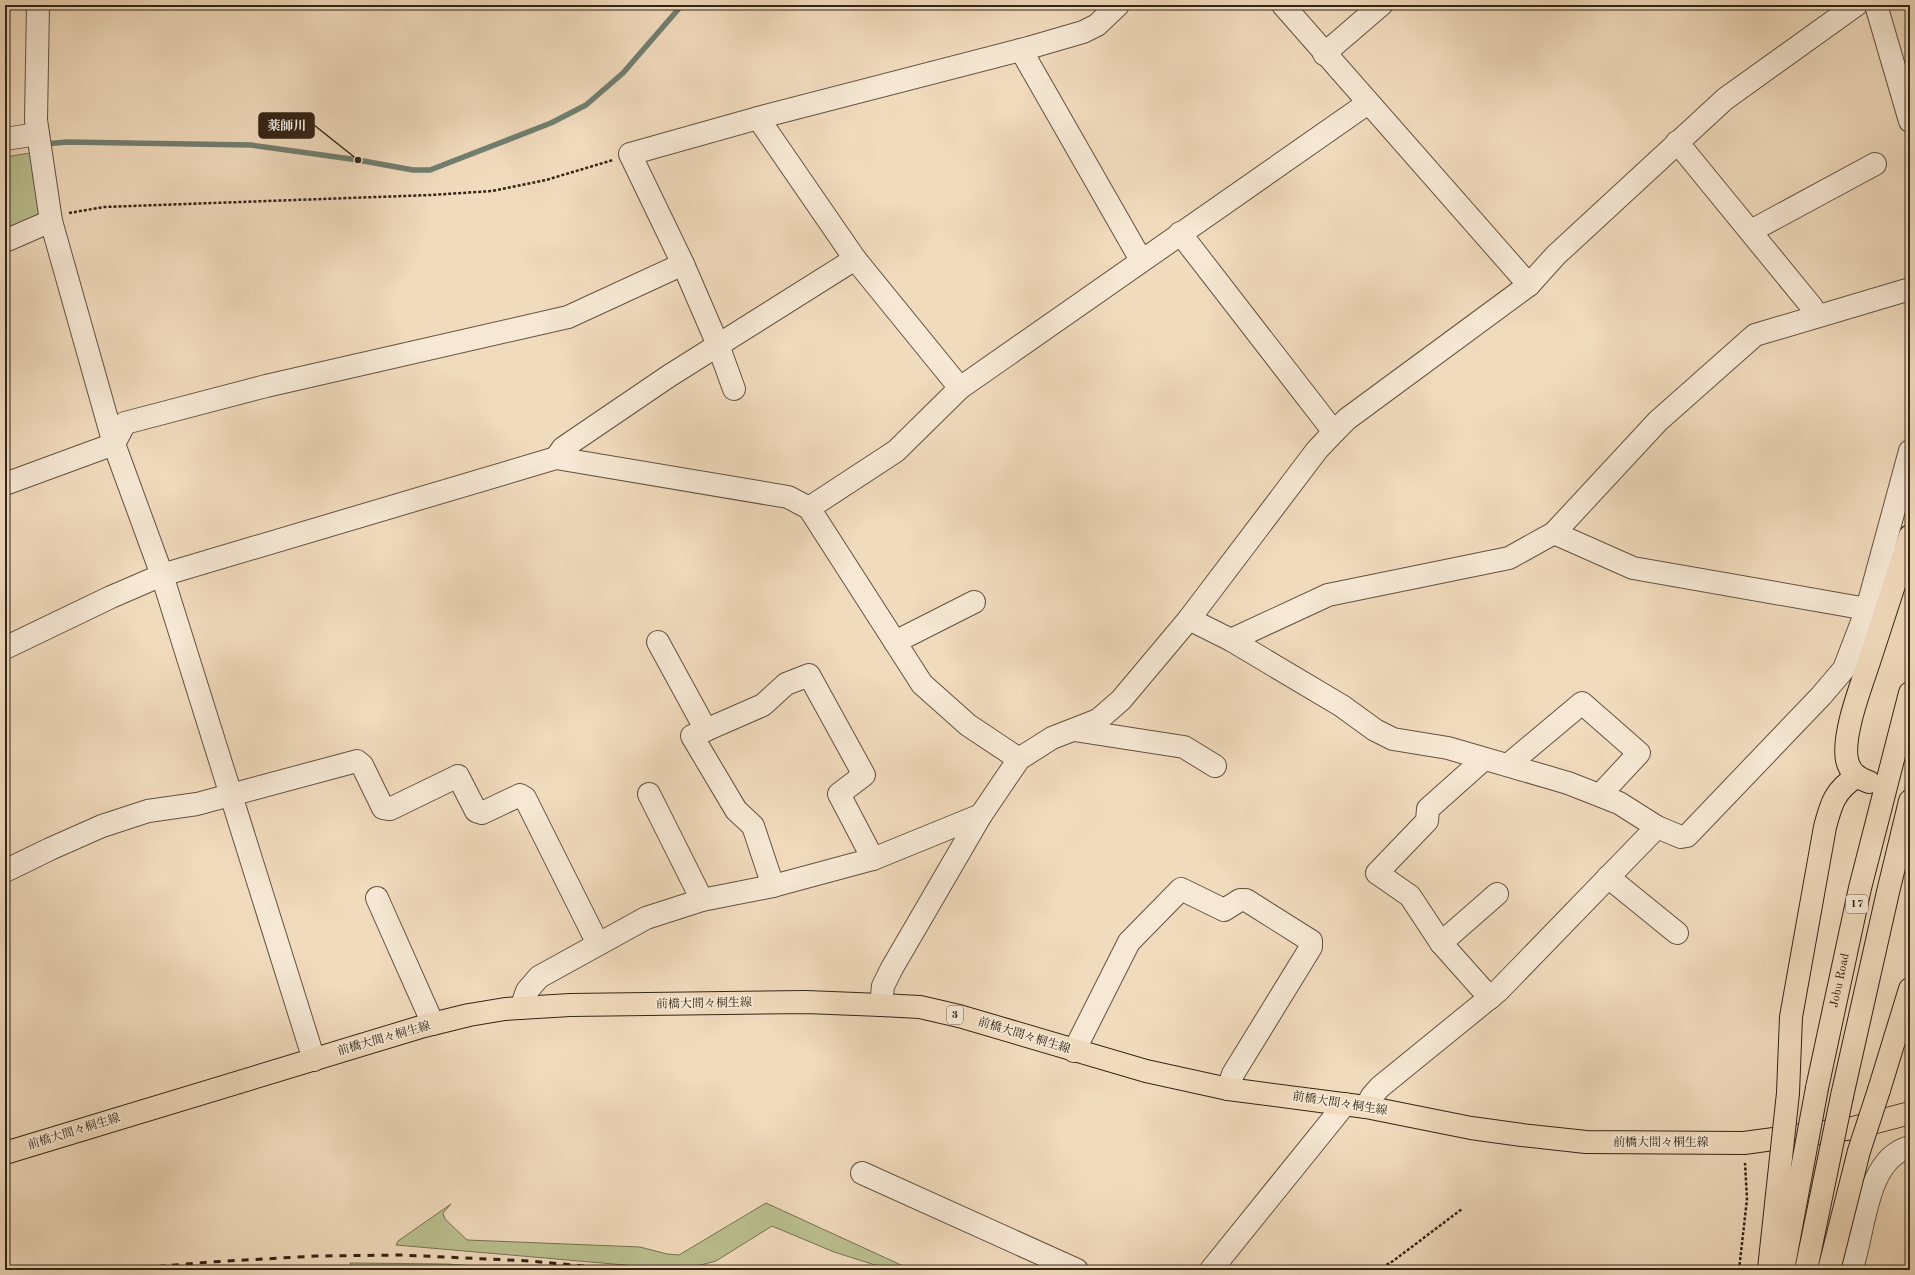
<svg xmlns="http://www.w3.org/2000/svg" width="1915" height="1275" font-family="'Old Standard TT','Noto Serif JP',serif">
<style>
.green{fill:#bbc090;stroke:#777252}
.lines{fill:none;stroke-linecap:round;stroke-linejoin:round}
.stream{stroke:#717f70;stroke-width:5.5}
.highway-tunnel{stroke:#cbb69b;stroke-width:22;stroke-dasharray:22 11;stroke-linecap:butt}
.minor-casing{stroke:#62523f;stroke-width:24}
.major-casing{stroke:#332415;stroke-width:24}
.highway-casing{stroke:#332415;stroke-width:24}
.path{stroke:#332415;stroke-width:2.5;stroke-dasharray:3 2;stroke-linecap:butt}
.minor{stroke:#f6e8d4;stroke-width:22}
.major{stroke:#f1dbbd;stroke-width:22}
.highway{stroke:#f1dbbd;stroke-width:22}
.rail{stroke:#332415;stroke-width:3;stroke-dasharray:7 7;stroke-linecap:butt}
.highway-bridge-casing{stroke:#332415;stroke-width:24;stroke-linecap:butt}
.highway-bridge{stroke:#f1dbbd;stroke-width:22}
.labels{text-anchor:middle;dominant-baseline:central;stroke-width:4;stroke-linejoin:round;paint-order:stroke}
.shield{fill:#f6e8d4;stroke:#6e5f4e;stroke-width:1}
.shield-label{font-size:11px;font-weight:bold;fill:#332415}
.street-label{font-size:12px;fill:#332415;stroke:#f6e8d4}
.leader{fill:none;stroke:#332415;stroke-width:1.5}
.callout-dot{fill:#332415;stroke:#f6e8d4;stroke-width:1.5}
.callout{fill:#332415;stroke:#332415;stroke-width:1.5}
.callout-label{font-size:13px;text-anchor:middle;font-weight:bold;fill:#fff}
</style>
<rect width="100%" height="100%" fill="#f1dbbd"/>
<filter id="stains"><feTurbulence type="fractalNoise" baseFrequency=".005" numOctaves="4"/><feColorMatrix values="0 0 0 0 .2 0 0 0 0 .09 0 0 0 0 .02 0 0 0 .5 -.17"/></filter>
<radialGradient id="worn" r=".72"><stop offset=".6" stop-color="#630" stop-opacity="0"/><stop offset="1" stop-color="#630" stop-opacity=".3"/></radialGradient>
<!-- green -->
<g class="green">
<path d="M30,153L41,219L5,227V157Z"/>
<path d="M766,1203L912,1270H891L834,1252L772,1226L716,1261L682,1270L396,1245L398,1241L451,1204L443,1213L445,1219L467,1240L640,1247L667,1254L679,1255Z"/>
<path d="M350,1263L447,1264L532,1270H354Z"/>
</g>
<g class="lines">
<!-- stream -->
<path class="stream" d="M45,144L67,142L251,145L358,160L413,170H430L551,123L586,105L623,73L682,5"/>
<!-- highway-tunnel -->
<path class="highway-tunnel" d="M1871,783L1910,793"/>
<!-- minor casing -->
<g class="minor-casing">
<g id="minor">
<path d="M38,5L36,120L51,221L114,444L162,575L314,1060"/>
<path d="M1283,5L1529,285"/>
<path d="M1876,5L1910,121"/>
<path d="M1021,50L1141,260"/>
<path d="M1324,54L1381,5"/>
<path d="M758,118L855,259L960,388"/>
<path d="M5,139L38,134"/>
<path d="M1677,142L1812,307L1816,316"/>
<path d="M1751,231L1875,164"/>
<path d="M1180,233L1334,432"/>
<path d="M5,241L51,221"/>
<path d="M683,264L718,345L734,389"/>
<path d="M556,458L563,448L669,376L855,259"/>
<path d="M5,484L114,444L125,423L266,386L568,317L683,264L630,154L765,116L1028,48L1083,32L1097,25L1118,5"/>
<path d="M809,508L896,451L960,388L1368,103"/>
<path d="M1554,533L1633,568L1867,609"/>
<path d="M1189,619L1231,640L1342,706L1375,730L1393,739L1448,748L1568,783L1619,803L1657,827L1681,837L1687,836L1821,696L1844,669L1867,609L1910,451"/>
<path d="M1231,640L1328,595L1509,558L1554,533L1658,421L1755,335L1910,289"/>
<path d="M658,642L706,730"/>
<path d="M895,642L974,602"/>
<path d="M5,648L111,597L162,575L556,458L788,497L809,508L922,684L968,725L1019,759"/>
<path d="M1074,730L1184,747L1215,766"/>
<path d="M1484,759L1428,809L1427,821L1377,873L1410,896L1441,943L1490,998"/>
<path d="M1508,765L1582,703L1639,753L1600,795"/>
<path d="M649,794L702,900"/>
<path d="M5,871L50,849L102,826L148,811L197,804L357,761L362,765L383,808L390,809L458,776L476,811L482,813L520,795L525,798L598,944"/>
<path d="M1608,877L1677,933"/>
<path d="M773,886L753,826L736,810L692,736L763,705L786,684L809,675L864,775L839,794L873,859"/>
<path d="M377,898L433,1024"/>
<path d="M1441,943L1497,894"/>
<path d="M881,1005L883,986L892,968L981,815L1019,759L1052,738L1098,720L1121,700L1189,619L1317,450L1334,432L1347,419L1529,285L1556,255L1725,99L1856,5"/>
<path d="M521,1008L527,991L539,977L646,918L702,900L773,886L873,859L981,815"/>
<path d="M1074,1051L1129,942L1181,889L1224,910L1240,900H1246L1311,941V947L1233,1074L1228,1089"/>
<path d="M1366,1107L1372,1096L1380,1087L1498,991L1657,827"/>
<path d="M862,1173L1077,1270"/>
<path d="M1211,1270L1345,1104"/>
<path d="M1851,1270C1865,1235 1864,1159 1910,1147"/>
</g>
</g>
<!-- major casing -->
<g class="major-casing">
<path id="major" d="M5,1153L424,1026L469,1015L505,1009L570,1005L806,1002L881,1005L920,1007L959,1016L1146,1071L1228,1089L1366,1107L1471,1128L1522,1135L1586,1142L1744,1143L1853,1128L1910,1113"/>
</g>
<!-- highway casing -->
<g class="highway-casing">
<g id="highway">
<path d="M1869,782C1858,778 1850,773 1847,760C1842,735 1861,686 1869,662C1883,620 1896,578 1910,536"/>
<path id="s1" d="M1817,1088L1860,888L1910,693"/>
<path d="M1879,1090L1910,989"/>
<path d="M1788,1093L1791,1017L1825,827C1831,804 1835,790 1856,777"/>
<path d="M1842,1096L1888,892L1910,801"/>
</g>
</g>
<!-- path -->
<g class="path">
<path d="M69,213L104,207L431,195L492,191L546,180L613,160"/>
<path d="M807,1267L819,1270"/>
<path d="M1378,1270L1393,1261L1462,1209"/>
<path d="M1739,1270L1747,1199L1745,1163"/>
</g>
<!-- minor -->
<use href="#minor" class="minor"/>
<!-- major -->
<use href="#major" class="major"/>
<!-- highway -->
<use href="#highway" class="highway"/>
<!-- rail -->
<path class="rail" d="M116,1270L210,1262L316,1256L401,1255L530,1261L627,1270"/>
<!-- highway-bridge casing -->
<g class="highway-bridge-casing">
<g id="highway-bridge">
<path d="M1769,1269L1788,1093"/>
<path d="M1783,1270L1817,1088"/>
<path d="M1806,1270L1842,1096"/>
<path d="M1829,1270L1859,1151L1879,1090"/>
</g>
</g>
<!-- highway-bridge -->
<use href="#highway-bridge" class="highway-bridge"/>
</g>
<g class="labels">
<!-- shield labels -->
<g class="shield">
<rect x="1846" y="895" width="22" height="18" rx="3"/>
<rect x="947" y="1006" width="16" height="18" rx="3"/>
</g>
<g class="shield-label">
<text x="1857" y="904">17</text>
<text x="955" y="1015">3</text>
</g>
<!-- street labels -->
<g class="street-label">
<text stroke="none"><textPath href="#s1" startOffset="110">Jobu Road</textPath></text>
<text transform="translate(704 1004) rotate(-1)">前橋大間々桐生線</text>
<text transform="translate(1024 1036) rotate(17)">前橋大間々桐生線</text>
<text transform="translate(384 1039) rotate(-16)">前橋大間々桐生線</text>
<text transform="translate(1340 1104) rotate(9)">前橋大間々桐生線</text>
<text transform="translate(74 1132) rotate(-17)">前橋大間々桐生線</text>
<text x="1661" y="1143">前橋大間々桐生線</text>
</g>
</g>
<!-- callouts -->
<path class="leader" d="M358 160L314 125"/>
<circle class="callout-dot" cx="358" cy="160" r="4"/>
<rect class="callout" x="259" y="113" width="55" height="25" rx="4"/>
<g class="callout-label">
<text x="287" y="130">薬師川</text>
</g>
<!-- margin -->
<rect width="1915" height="1275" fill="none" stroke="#f1dbbd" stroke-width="20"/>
<rect x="6" y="6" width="1903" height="1263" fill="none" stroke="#332415" stroke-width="2"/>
<rect x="10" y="10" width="1895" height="1255" fill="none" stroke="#332415"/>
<rect width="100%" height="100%" filter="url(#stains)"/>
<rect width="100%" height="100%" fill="url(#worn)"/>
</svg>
